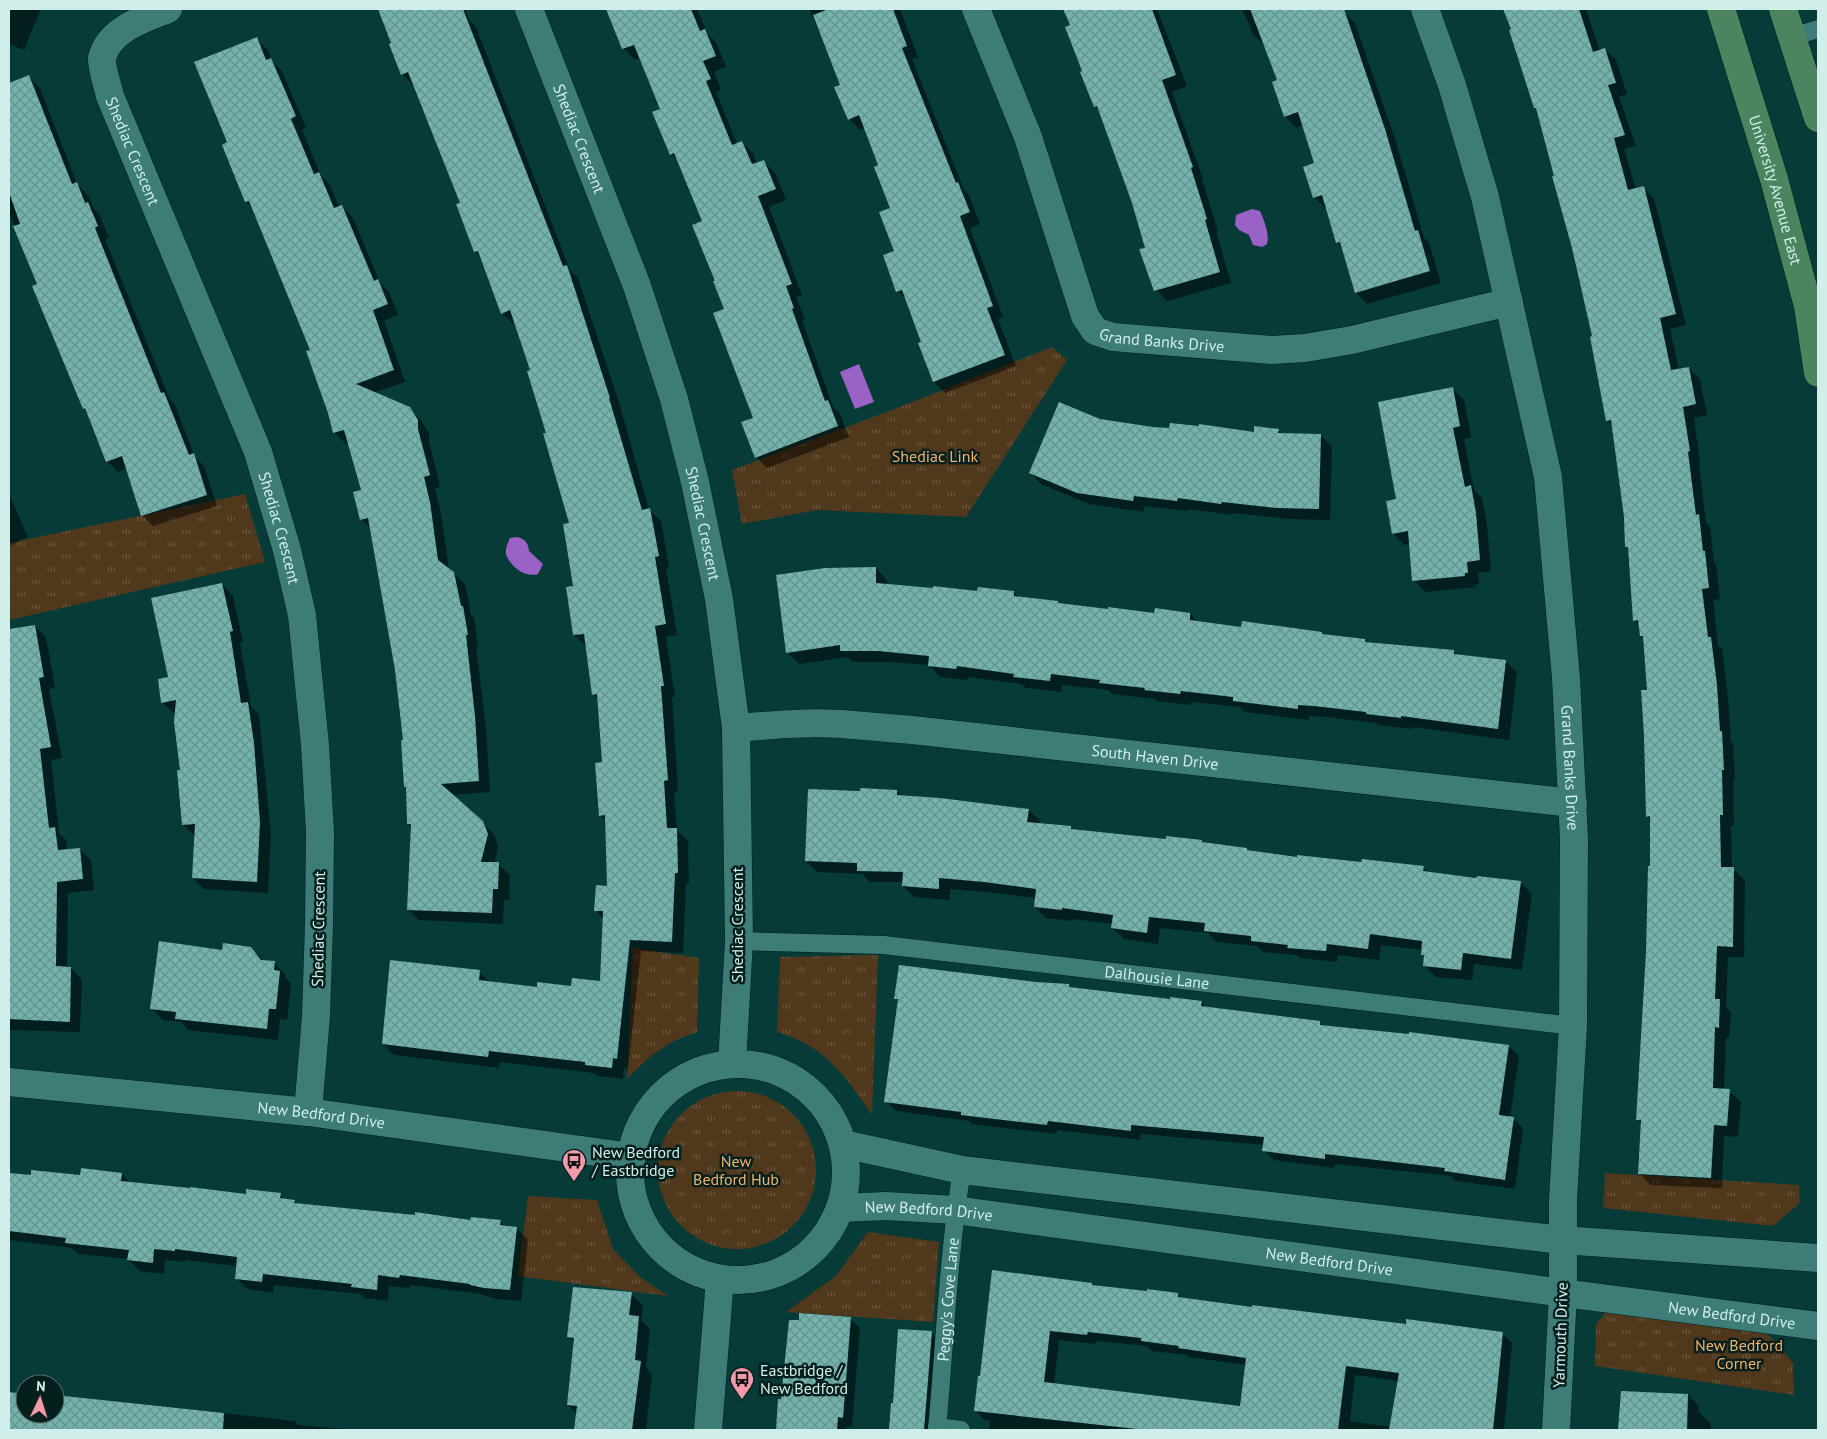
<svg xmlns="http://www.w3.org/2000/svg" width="1827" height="1439" font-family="'PT Sans',sans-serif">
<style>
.park{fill:url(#park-tufts)}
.water{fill:#9a62c7}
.shadow{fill:#0007;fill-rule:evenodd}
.building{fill:url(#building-cross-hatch);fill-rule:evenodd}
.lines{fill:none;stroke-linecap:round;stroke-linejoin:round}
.lane-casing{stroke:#00201d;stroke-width:19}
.street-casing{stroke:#00201d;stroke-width:29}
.secondary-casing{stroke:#00201d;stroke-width:29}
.lane{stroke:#3e7c77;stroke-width:18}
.street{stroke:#3e7c77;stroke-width:28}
.secondary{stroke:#4c845f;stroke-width:28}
.labels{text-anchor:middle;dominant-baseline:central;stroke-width:5;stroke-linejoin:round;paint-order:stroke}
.street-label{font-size:16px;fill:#d0efeb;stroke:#051f1d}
.park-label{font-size:16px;fill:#f2b36f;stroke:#051f1d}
.poi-label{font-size:16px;fill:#d0efeb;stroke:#051f1d;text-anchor:start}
</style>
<defs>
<pattern id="park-tufts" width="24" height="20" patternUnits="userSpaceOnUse" patternTransform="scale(1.25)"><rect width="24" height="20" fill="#50381c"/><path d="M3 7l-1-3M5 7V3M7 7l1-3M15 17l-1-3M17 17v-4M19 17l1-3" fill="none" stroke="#68553d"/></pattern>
<pattern id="building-cross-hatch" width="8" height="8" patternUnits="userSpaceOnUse" patternTransform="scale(1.25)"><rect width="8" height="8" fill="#74b2ac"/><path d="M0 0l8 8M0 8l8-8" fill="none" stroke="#64928d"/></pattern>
</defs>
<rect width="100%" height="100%" fill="#063b37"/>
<!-- park -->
<g class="park">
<path d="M1052,347L1067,360L966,517L817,510L742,524L732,470L897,408Z"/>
<path d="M245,494L265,562L9,620V543Z"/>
<path d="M633,948L699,958L697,1032L674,1041L652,1055L627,1078Z"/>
<path d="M878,955L872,1115C846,1076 824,1045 777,1032L780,957Z"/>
<circle cx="737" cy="1170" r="79"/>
<path d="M1605,1173L1799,1185L1800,1203L1773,1226L1603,1208Z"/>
<path d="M528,1196L597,1200L613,1249L640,1277L668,1296L518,1276Z"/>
<path d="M868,1232L939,1242L933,1322L786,1312L836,1276Z"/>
<path d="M1609,1309L1755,1323L1778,1344L1793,1363L1794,1395L1595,1366L1596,1324Z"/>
</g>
<!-- water -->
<g class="water">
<path d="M1252,209L1260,211C1264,220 1270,235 1267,244L1262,247L1253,245L1249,235L1239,230L1235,225L1236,215Z"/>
<path d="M859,364L874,402L855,409L840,372Z"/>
<path d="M518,537C526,540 528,543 529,551L543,564L538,574C526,578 510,567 506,554C505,548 508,543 510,538Z"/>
</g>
<!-- shadow -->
<g class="shadow">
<path d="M9,9H41L24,50L9,44Z"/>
<path d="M379,9H465L470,21L476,27L570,270L578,278L621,409L649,510L661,521L669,567L666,568L677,635L666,637L675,697H672L678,791L674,792L677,830L688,841L689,884H686L683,953L641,951L628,1069L624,1068L623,1079L597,1076L594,1073L500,1062L499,1068L394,1055L383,1044L479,972L491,983L538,989L572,987L601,982L604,919L595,910L608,887L606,821L600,815L603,764L599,700L593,694L586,646L574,635L568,588L574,587L570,524L532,371L516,323L513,324L502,313L483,259L475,252L461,203L413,85L402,74Z"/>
<path d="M608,9H697L707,33L716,42L726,67L714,72L721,90L716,92L737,144L742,142L753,153L757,164L763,161L775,173L786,200L769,207L802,295L796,297L805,319L802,320L833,407L839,412L849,437L767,468L756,457L755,418L716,281L703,222L680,163L671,154L662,109L641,58L635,60L624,49Z"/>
<path d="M809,9H900L918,57L912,59L964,190L969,195L980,224L970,228L1003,317L998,319L1016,366L945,393L934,382L920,343L923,342L908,301L898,291L891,209L880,166L866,128L860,130L849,119L842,85L824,38L820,34Z"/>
<path d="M1064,9H1157L1187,86L1172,92L1203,179H1202L1218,231H1216L1231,283L1167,301L1156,290L1147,248L1117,154L1101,112L1095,106L1071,26Z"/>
<path d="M1242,9H1344L1345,13L1355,23L1396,142L1424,238L1429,242L1441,283L1367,304L1356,293L1343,249L1337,243L1327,208H1325L1314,197L1316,164L1303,125L1296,128L1285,116L1279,81L1264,45L1253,34Z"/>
<path d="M1504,9H1586L1600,51L1605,49L1616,60L1627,94L1619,97L1636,146L1624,149L1636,190L1643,187L1654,199L1686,325L1670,329L1679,370L1689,368L1700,379L1707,415L1694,418L1700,462L1699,463L1706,523L1710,527L1714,562L1716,564L1720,599L1713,600L1718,646L1722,649L1728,697L1731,742L1733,744L1735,780L1733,781L1734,826H1731L1732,868L1745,880L1744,957H1728L1726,1008L1731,1012L1729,1038H1726L1724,1090L1729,1091L1741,1102L1738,1137L1724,1136L1722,1188L1651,1185L1640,1174L1642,1124L1637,1119L1651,867V820L1647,816L1649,691L1644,639L1641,636L1640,626L1634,620L1630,550L1627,547L1625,517L1613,426L1607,420L1594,337L1556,177L1538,110L1535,108L1513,30Z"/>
<path d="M256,39L268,50L272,62L282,71L306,128L302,130L321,176L330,185L339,207L342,206L353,218L380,283L389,292L398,315L384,321L405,382L373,393L409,409L421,420L429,433V441L440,487L435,488L441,514L449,569L465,584L471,615L474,618L478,646H476L486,728L490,792L452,795L494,834L498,846L495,863L498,864L510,875L509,900L504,899L503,924L419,920L408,909L412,827L408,823L405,741L396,670L372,530L361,519L363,491L349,443L346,444L335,433L312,350L254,209L246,202L223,145L229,143Z"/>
<path d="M28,76L40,88L77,184L88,195L94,209L99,214L109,238L105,239L170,400L175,405L195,457L204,466L217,506L153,526L142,515L127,469L118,472L107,461L88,413L84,409L34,286L39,285L9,213V85Z"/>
<path d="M1452,388L1464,400L1471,437L1464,439L1474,490L1482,498L1487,525L1491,571L1478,573L1479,584H1475L1476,587L1425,592L1414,580L1410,544L1404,545L1393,533L1397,500Z"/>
<path d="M1100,420L1153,428L1255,433L1278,430L1283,434L1321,435L1332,447L1330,520L1289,519L1233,513L1232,515L1189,509L1188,511L1144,506V512L1089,504L1041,484L1030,472Z"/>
<path d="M9,494L28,537L9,546Z"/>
<path d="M876,568L887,580V585L978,592H1014L1020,598L1057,602L1060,605L1155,614H1190L1199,623L1243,628L1322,633L1325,636L1365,641L1367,643L1453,651L1458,655L1505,661L1517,672L1509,740L1412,727V729L1378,725L1376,723L1326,717L1309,716V720L1245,712L1240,707L1192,702L1191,705L1157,701L1155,699L1112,694L1108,690L1062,685L1061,692L1026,688L1021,684L968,677L967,680L940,677L929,665L890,662H853L848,657L799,664L787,652Z"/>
<path d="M222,584L233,596L243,642L240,643L251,706L259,715L271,834L268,893L204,889L193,878L195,836L183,825L181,771L176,713H174L162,702L169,678Z"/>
<path d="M35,626L46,637L55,688L49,689L62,758L51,760L59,833L66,840L67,850L79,849L91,860L94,890L68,893L67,968H71L82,980L80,1032L9,1030V631Z"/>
<path d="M809,790L897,791L902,796L1029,810L1040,821V825L1070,827L1074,831L1167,841H1202L1204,843L1246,849L1250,852L1298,858L1423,868L1429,873L1520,882L1532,894L1522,970L1474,964L1472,980L1436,977L1425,966V957L1422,954L1423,950L1381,945L1379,960L1338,955L1337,962L1300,958L1296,955L1263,952L1257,946L1217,942L1208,933L1160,928L1158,944L1124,939L1112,928L1113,924L1073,919V921L1046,918L1035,907L1036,898L997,893L950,889V900L914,897L903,886V882H870L862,874L817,872L806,861Z"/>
<path d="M251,948L264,961L274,963L285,974V978L291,983L287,1020L280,1019L278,1040L188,1030L181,1022L163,1020L152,1009L224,951Z"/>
<path d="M1036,983L1068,985L1071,989L1171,1000L1201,1002L1208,1008L1320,1022L1324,1027L1509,1046L1519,1056L1510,1118H1513L1523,1128L1515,1189L1456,1181L1451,1176L1335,1164L1334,1168L1274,1160L1264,1150V1145L1141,1134L1140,1140L1057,1130V1134L972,1124L969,1121L896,1111L886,1101L899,1002L896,998Z"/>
<path d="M9,1174L32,1177H81L122,1174L131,1184L247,1196L280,1195L286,1200L294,1201L297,1204L471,1221H500L506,1227L517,1228L528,1240L521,1301L496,1299L481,1294L410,1285V1288L389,1286L388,1301L364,1298L360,1294L274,1285L273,1293L247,1289L236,1278L237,1266L186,1260V1262L165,1260L164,1274L140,1271L128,1259L78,1254L72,1248L9,1240Z"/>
<path d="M1092,1284L1094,1286L1178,1294L1182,1299L1407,1325L1503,1334L1512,1343L1504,1430H989L990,1421L985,1420L975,1411ZM1059,1340L1096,1344L1097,1341L1147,1346L1152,1351L1187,1355L1189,1357L1246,1365L1241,1408L1054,1385ZM1355,1375L1399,1381L1391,1427L1350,1421Z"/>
<path d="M631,1294L643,1305L641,1320L650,1329L646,1368L652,1374L646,1430H575L577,1414L568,1405L575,1343L569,1337Z"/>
<path d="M850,1319L860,1328L852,1427L847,1426V1430H777L779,1400H782Z"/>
<path d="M899,1330L931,1332L941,1342L935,1430H891Z"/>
<path d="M1622,1392L1688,1395L1699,1406V1412L1711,1424L1710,1430H1620Z"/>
<path d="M9,1394L25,1395V1414H55V1396L168,1407L295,1421L298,1425L357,1430H9Z"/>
</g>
<!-- building -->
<g class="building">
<path d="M378,9H463L563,266L567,265L610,398H609L642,510L650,508L659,556L655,557L666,624L655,626L664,686H661L668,780L664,781L667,828H677L678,873H675L672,942L630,940L617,1059L613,1058L612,1068L585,1065V1062L489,1051L488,1057L382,1044L390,960L480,970L479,980L537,987V982L571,986L572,978L600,981L603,911H594L596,885L607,886L605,815L599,816L595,763L602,762L597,694L592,695L584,634L573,635L566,587L573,586L563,524L569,523L543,433H546L527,371L530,370L510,310L501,314L478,251L474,252L456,204L460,203L429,125L408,72L401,75L389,44L391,43Z"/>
<path d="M606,9H691L700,31L705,29L716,56L703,61L711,79L706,81L732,145L742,141L752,164L764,160L776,189L758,196L792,284L786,286L794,308L792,309L825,401L828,400L838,426L755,458L741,422L753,418L713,313L724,309L713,281H715L692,225L702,221L674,153L670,155L652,112L660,109L634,45L622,49Z"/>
<path d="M829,9H893L907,46L902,48L956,183L958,182L970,212L960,216L993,306L987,308L1005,355L933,382L918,343L921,342L902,290L896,292L883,255L894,251L879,212L890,208L874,167L878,165L859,115L848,120L834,87L840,85L813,15Z"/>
<path d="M1063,9H1152L1176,75L1162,80L1193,167L1191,168L1207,219L1205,220L1220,272L1154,291L1139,249L1145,248L1132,203L1097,106L1094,107L1080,72L1082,71L1065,27L1070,25Z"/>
<path d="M1250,9H1344L1385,129L1415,231L1418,230L1430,271L1355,293L1340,242L1336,243L1322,195L1313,198L1303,167L1314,163L1298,112L1284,117L1272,82L1277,80Z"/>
<path d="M1503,9H1579L1593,52L1605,48L1616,83L1608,85L1625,135L1614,138L1628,190L1644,186L1676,314L1660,318L1671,370L1689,367L1696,404L1683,407L1690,451L1688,452L1696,515L1699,514L1703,551H1705L1709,588L1702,589L1708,637H1711L1717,685L1720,731H1722L1724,770H1722L1723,815H1720L1721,867H1734L1733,947L1717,946L1715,999H1720L1719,1028L1715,1027L1713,1088L1730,1089L1727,1126L1714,1125L1711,1178L1638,1174L1641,1120H1636L1646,952L1648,866H1650V816L1646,817L1644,735L1641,690H1647L1643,636H1640L1638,620L1633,621L1628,547H1625L1624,517L1611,420L1606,421L1590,337L1592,336L1572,248L1552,176H1554L1536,108H1534L1509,30L1511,29Z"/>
<path d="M257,37L266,60L271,58L296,116L291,119L314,174L319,172L334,208L342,205L374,281L378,279L388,304L373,310L394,370L356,384L410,407L418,420V429L430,475L424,477L430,502L438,560L454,572L461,606H463L468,635H466L475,716L479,781L441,784L483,821L488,834L481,862H499L498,889H493L492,913L407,910L411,824H407L406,787H404L401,740H403L395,670L368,518L360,520L353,492L361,490L344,430L333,433L328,413L306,351L310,350L249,201L245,202L222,145L227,142L194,62Z"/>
<path d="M29,75L72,184L77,182L85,203L88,202L98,226L95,228L161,393L164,392L189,455L194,453L207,495L141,516L122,456L106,462L85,408L83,409L32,286L37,284L13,226L20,224L9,192V83Z"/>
<path d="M1453,387L1460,426L1453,428L1465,487L1471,485L1476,513L1480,560L1467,562L1468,573H1465V576L1412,581L1408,531L1392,534L1386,501L1396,499L1378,402Z"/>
<path d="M1059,402L1100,419L1153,427L1169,428L1170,423L1199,426V424L1254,432V426L1279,429L1278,433L1321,434L1319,509L1277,508L1222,502L1221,504L1178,498L1177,501L1134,496L1133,501L1077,493L1029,473Z"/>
<path d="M876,567V583L933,588V586L977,591L978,587L1014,591V596L1058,601V603L1108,609V607L1154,613L1155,608L1190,613V620L1241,627L1242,621L1322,632V634L1365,639V642L1454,650V654L1506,660L1498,729L1401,716V718L1366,714V712L1314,706L1298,705V709L1233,701V697L1181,691L1180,694L1144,690L1145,688L1099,683L1100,680L1051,674L1050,681L1013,677L1014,674L957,666L956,669L928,666L929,656L878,651H840V645L786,653L776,575L825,568Z"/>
<path d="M222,583L233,631L230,632L241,703L248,702L254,743L260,822L257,882L192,878L195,824L182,825L177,770H180L174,722L176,700L161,703L158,679L168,677L151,598Z"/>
<path d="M35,625L44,677L39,678L51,747L40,749L49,828L55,827L58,850L80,848L83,879L57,882L56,966L71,967L70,1022L9,1019V629Z"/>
<path d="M860,788L897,790V795L940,798L1029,809L1027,822L1071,826V829L1166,839V836L1202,840V842L1247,848V850L1297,857V855L1361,862L1362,859L1388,862L1424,866L1423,871L1476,878L1477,876L1521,881L1511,959L1463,953L1461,970L1423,966L1424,955H1421L1422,941L1370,934L1368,949L1327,944L1326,951L1287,948L1288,945L1251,941V936L1204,931L1205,923L1149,917L1147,933L1111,928L1113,915L1062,908V910L1034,907L1036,889L984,882L939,878V889L902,886L903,872L857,871V863L805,861L808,789L860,791Z"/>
<path d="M159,941L222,950L223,943L251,947L261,960L275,961L274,970L280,971L276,1009H269L267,1029L175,1019L176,1012L150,1009Z"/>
<path d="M899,965L1036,982L1069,984V987L1170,999V997L1202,1001L1201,1006L1320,1021V1025L1409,1034V1032L1509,1045L1499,1115L1514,1117L1505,1180L1444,1171L1445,1168L1325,1154V1159L1262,1151L1264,1137L1131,1125V1131L1048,1121L1047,1125L961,1115V1112L884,1102L898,999H894Z"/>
<path d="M81,1168L122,1173L121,1181L190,1188V1187L246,1194V1189L281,1193L280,1198L295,1200L294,1203L415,1215V1212L470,1220L471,1217L501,1220L500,1225L517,1227L510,1290L484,1288L470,1285V1284L400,1275L399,1278L378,1275L377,1290L351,1287L352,1284L263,1274L262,1282L235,1279L237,1257L175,1249V1251L154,1249L153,1263L127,1260L129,1250L65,1243L66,1238L9,1231V1173L31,1175V1170L80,1175Z"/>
<path d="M992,1270L1092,1283V1285L1147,1291V1289L1178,1293V1297L1252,1307V1305L1406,1324V1319L1503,1332L1493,1430H1389L1399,1373L1346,1366L1338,1430H1146L974,1411L978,1376H980ZM1050,1331L1087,1335L1088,1332L1141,1338V1341L1179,1346L1178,1348L1246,1358L1240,1406L1044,1382Z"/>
<path d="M573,1287L632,1292L629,1315L639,1316L635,1360L641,1361L632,1430H574L577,1406L567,1405L574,1338L567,1337Z"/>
<path d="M799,1313L851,1317L843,1418L838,1417L837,1430H776L778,1399H781L789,1320H799Z"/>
<path d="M898,1329L932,1331L924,1430H889L891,1403H893Z"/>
<path d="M1621,1391L1688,1394L1687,1430H1618Z"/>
<path d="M9,1392L25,1394V1414H55V1395L224,1413L223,1430H9Z"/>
</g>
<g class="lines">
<!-- lane casing -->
<g class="lane-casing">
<g id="lane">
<path d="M1792,37L1818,29"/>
<path id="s1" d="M739,941L884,945L1573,1026"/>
<path d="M937,1427L961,1430"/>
<path id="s2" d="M937,1430C945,1343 948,1256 962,1170"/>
</g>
</g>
<!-- street casing -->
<g class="street-casing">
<g id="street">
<path id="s3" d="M168,9C144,19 109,29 102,58C101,66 108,87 110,96L258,452L287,550L302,615L315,745L320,832L319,924L316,1016L308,1112"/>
<path id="s4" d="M529,9L637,286L674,399L695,482L719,599L736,728L739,941L732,1064"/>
<path id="s5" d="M976,9L1028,137L1085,316L1095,331L1113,337L1272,350L1305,348L1352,340L1509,302"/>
<path id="s6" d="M1425,9L1452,85L1485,197L1548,477L1566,678L1574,839L1573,1026L1563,1200V1293L1556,1430"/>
<path id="s7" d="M736,728C771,725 806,722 841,724C865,726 888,728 912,730L1573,803"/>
<circle cx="738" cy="1172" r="108"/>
<path id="s8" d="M9,1082L308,1112L632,1157"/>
<path d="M843,1144L962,1170L1562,1240L1818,1258"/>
<path id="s9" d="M841,1208L886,1206L955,1210L1563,1293L1818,1326"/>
<path d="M708,1430L720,1279"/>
</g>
</g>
<!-- secondary casing -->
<g class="secondary-casing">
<g id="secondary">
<path id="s10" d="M1721,9L1774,179L1808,306L1818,373"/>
<path d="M1783,9L1818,118"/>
</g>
</g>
<!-- lane -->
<use href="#lane" class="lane"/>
<!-- street -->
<use href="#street" class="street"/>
<!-- secondary -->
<use href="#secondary" class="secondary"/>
</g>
<!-- icons -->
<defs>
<g id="bus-pin" transform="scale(1.25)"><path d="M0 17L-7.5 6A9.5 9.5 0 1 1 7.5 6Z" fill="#f39aaa" stroke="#051f1d"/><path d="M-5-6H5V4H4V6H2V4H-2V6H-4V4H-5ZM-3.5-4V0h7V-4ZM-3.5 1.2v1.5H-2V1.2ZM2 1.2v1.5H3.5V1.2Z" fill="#111"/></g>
</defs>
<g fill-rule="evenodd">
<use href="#bus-pin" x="574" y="1161"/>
<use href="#bus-pin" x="742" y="1379"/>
</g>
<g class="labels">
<!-- street labels -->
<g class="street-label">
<text stroke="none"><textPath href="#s4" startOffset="139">Shediac Crescent</textPath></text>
<text stroke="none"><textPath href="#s3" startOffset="184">Shediac Crescent</textPath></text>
<text stroke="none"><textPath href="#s10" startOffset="189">University Avenue East</textPath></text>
<text stroke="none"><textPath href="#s5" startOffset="412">Grand Banks Drive</textPath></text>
<text stroke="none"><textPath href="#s4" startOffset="544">Shediac Crescent</textPath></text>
<text stroke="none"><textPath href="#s3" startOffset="589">Shediac Crescent</textPath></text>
<text stroke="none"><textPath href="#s7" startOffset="421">South Haven Drive</textPath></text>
<text stroke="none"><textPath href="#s6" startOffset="776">Grand Banks Drive</textPath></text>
<text transform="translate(737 925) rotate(-90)">Shediac Crescent</text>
<text transform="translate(318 929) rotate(-89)">Shediac Crescent</text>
<text stroke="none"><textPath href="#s1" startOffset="420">Dalhousie Lane</textPath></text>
<text stroke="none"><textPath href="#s8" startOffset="314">New Bedford Drive</textPath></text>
<text stroke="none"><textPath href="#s9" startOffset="88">New Bedford Drive</textPath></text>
<text stroke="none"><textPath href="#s9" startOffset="492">New Bedford Drive</textPath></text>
<text stroke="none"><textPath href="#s2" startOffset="131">Peggy's Cove Lane</textPath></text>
<text stroke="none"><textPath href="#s9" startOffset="898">New Bedford Drive</textPath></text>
<text transform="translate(1560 1335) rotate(-88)">Yarmouth Drive</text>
</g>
<!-- park labels -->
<g class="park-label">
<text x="935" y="456">Shediac Link</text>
<text x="736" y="1161">New<tspan x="736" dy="18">Bedford Hub</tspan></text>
<text x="1739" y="1345">New Bedford<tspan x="1739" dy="18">Corner</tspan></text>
</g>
<!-- poi labels -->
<g class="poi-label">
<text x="592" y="1152">New Bedford<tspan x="592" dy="18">/ Eastbridge</tspan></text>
<text x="760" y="1370">Eastbridge /<tspan x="760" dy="18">New Bedford</tspan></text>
</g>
</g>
<!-- border -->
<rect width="1827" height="1439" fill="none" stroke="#d0efeb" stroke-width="20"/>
<!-- north arrow -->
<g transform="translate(40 1399) rotate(4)"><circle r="24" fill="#051f1d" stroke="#56726f"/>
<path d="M0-4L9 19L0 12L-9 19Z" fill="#f39aaa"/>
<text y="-8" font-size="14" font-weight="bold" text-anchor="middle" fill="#d0efeb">N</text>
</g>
</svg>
